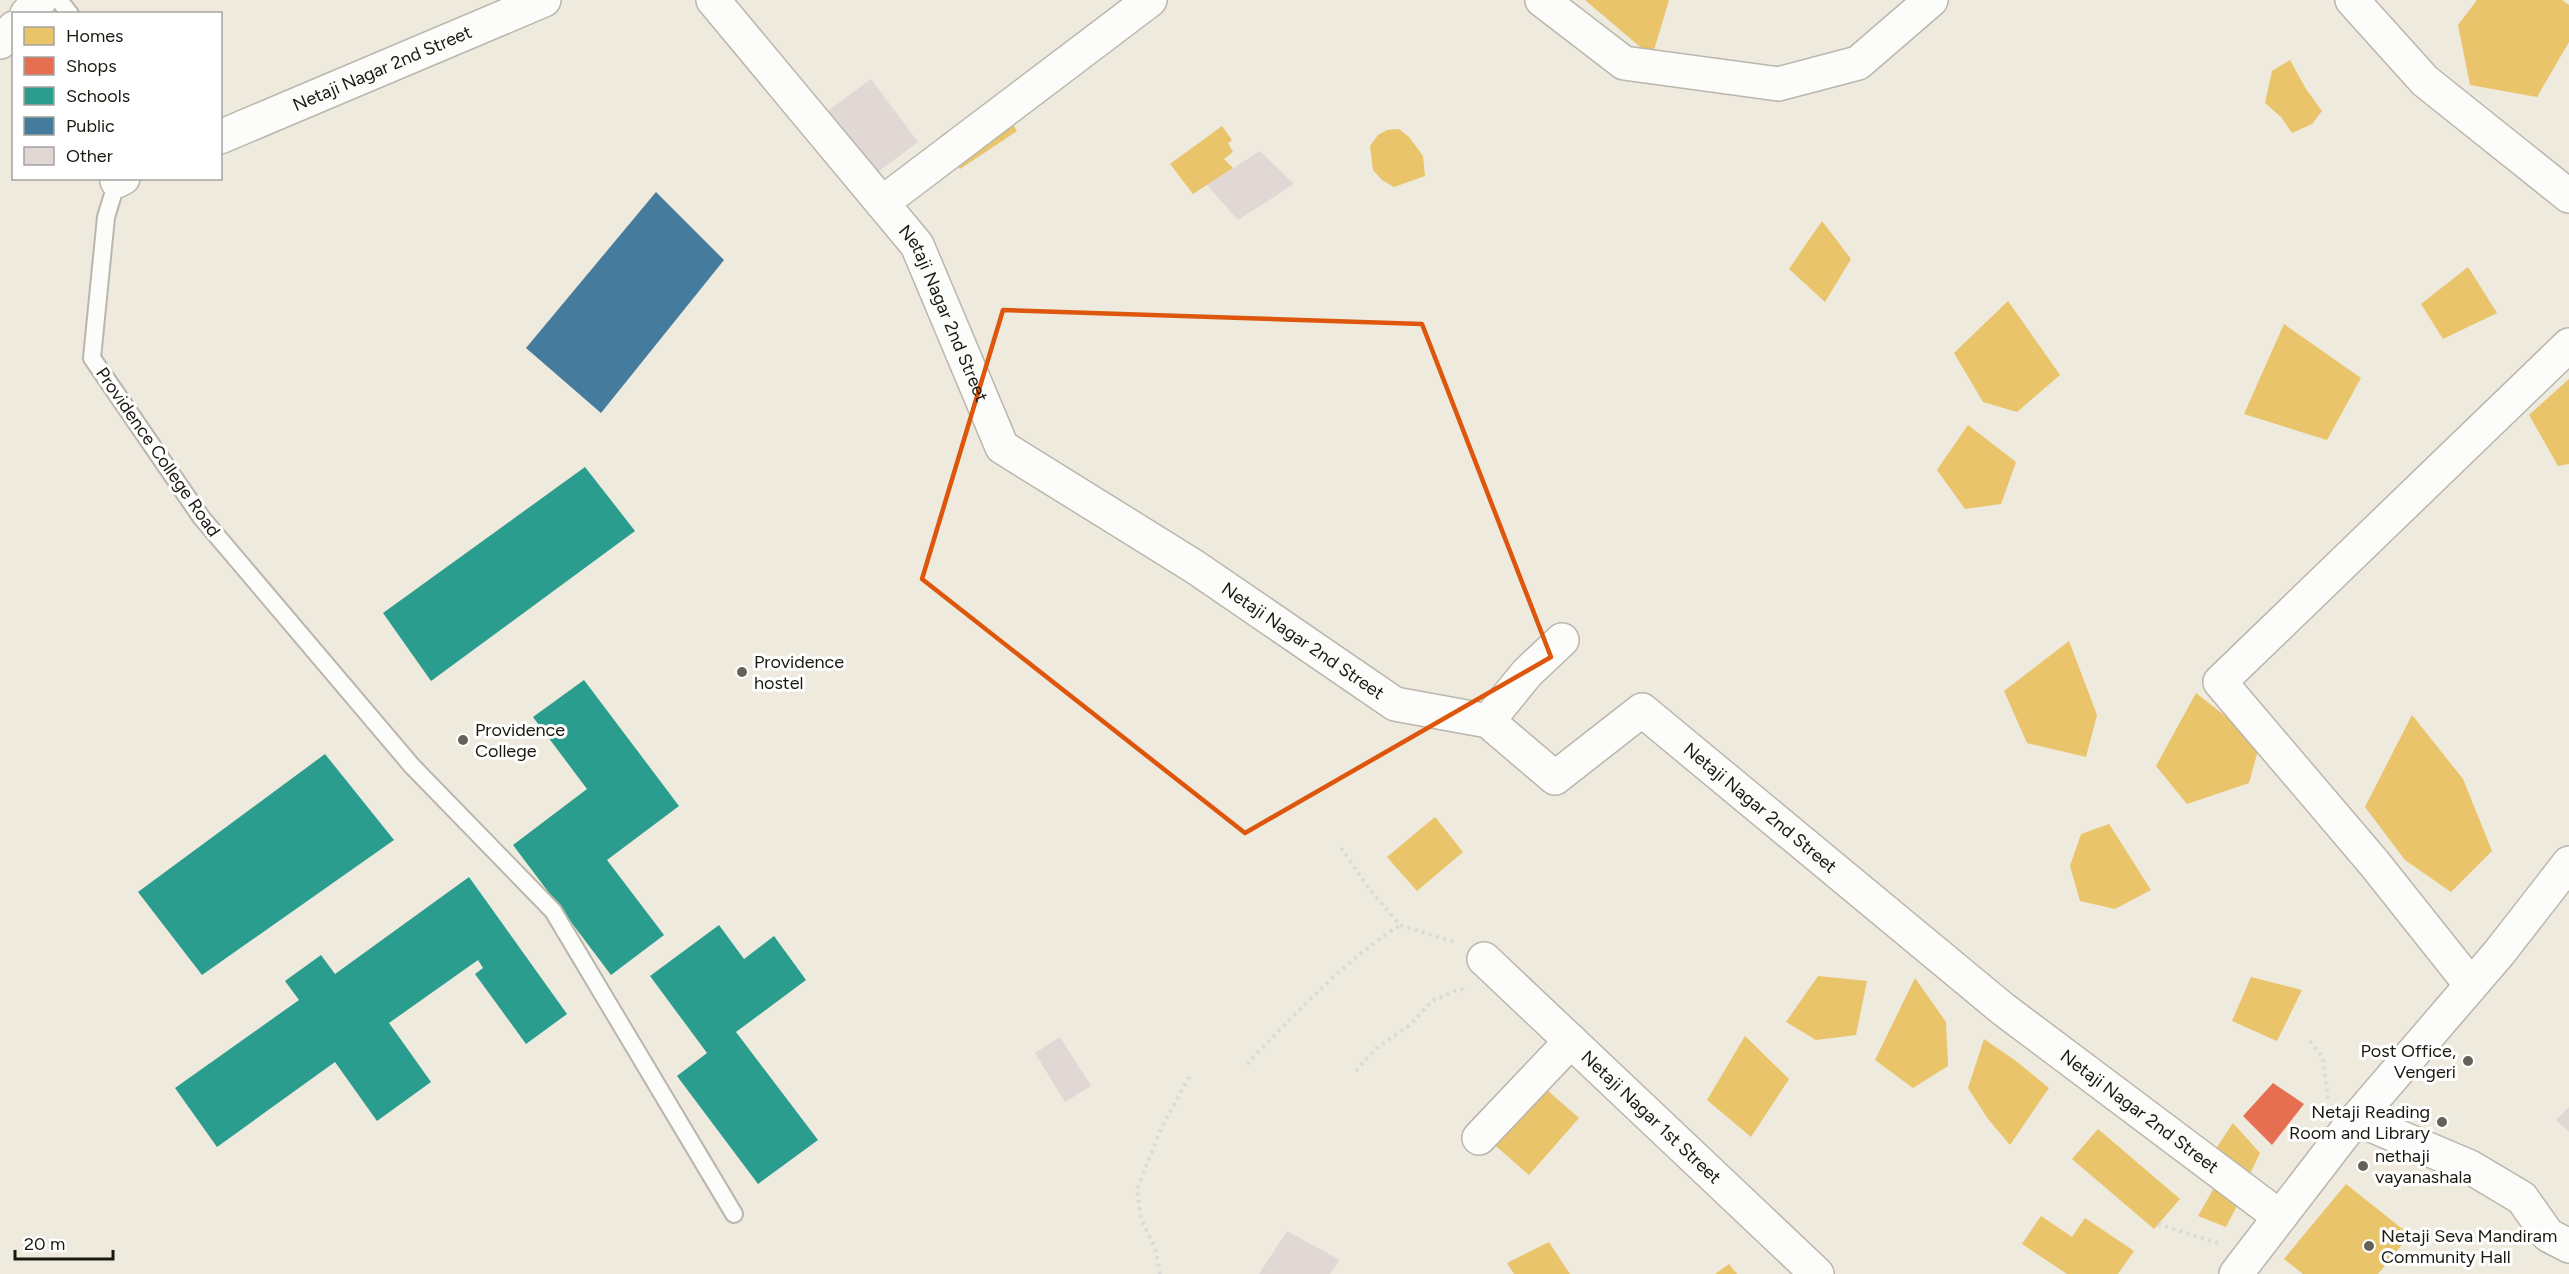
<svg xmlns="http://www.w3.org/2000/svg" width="2569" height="1274" font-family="Figtree,sans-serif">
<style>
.homes{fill:#e9c46a}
.shops{fill:#e76f51}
.schools{fill:#2a9d8f}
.public{fill:#457b9d}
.building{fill:#e1d7d4}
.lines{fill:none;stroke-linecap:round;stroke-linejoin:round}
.service-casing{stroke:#bab6ad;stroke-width:20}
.minor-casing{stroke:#bab6ad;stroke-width:36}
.secondary-casing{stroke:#bab6ad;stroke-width:36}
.path{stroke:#dbdad6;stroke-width:4;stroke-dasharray:3 4.5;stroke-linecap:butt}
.service{stroke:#fcfcfa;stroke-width:16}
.minor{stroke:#fcfcfa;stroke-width:33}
.secondary{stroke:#fcfcfa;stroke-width:33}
.marked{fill:none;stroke:#de560c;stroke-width:4.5;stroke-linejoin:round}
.poi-dot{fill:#646258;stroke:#fff;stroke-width:2}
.labels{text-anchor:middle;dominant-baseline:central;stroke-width:6;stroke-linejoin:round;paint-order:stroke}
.street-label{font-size:18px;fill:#1a1810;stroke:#fff}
.poi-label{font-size:18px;fill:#1a1810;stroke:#fff;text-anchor:start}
</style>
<rect width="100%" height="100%" fill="#eeeadd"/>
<!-- homes -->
<g class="homes">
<path d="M1585,0H1669L1652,57Z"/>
<path d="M2477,0H2562L2569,5V42L2537,97L2470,85L2458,25Z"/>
<path d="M2290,60L2306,89L2322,111L2312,124L2292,133L2281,117L2265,103L2272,71Z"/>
<path d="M999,103L1017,131L960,169L941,135Z"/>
<path d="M1222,126L1232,140L1228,143L1233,152L1224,159L1233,168L1193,194L1170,164Z"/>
<path d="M1399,129L1409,137L1423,156L1425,176L1394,187L1382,180L1373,170L1370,146L1378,135L1387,130Z"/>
<path d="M1822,221L1851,259L1825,302L1789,269Z"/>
<path d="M2468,267L2497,313L2443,339L2421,304Z"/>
<path d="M2008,301L2060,375L2017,412L1983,402L1954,353Z"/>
<path d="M2284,324L2361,378L2327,440L2244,414Z"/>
<path d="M2569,379V464L2558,466L2529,415Z"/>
<path d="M1968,425L2016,462L2001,504L1965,509L1937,470Z"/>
<path d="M2069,641L2097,715L2086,757L2027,743L2004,691Z"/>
<path d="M2196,693L2260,743L2249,783L2187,804L2156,766Z"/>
<path d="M2412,715L2463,779L2492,851L2451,892L2405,860L2365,807Z"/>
<path d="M1435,817L1463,852L1417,891L1387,857Z"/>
<path d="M2109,824L2151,890L2115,909L2080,901L2070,866L2081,834Z"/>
<path d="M1818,976L1867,981L1856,1035L1816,1040L1786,1022Z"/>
<path d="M2251,977L2302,990L2277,1041L2232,1021Z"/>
<path d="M1915,978L1946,1022L1948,1066L1913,1088L1875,1060Z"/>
<path d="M1745,1036L1789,1079L1751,1137L1707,1100Z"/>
<path d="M1984,1039L2016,1061L2049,1088L2010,1145L1988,1119L1968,1088Z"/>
<path d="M1539,1083L1579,1118L1529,1175L1489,1140Z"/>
<path d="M2233,1123L2260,1153L2248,1178L2215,1150Z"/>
<path d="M2098,1129L2180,1199L2154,1229L2072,1159Z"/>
<path d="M2346,1184L2410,1235L2378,1274H2303L2284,1259Z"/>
<path d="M2214,1188L2239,1202L2226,1227L2198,1216Z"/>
<path d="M2041,1216L2072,1237L2085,1218L2134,1251L2118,1274H2067L2022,1244Z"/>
<path d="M1549,1242L1570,1274H1514L1507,1263Z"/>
<path d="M1729,1264L1737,1274H1715Z"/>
</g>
<!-- shops -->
<path class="shops" d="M2273,1083L2304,1104L2272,1145L2243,1116Z"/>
<!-- schools -->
<g class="schools">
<path d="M585,467L635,531L431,681L383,613Z"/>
<path d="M584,680L679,806L607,860L664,935L611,975L513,845L587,789L533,717Z"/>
<path d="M325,754L394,840L202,975L138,892Z"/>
<path d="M469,877L567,1014L526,1044L475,974L483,968L478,960L389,1023L431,1082L377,1121L335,1062L217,1147L175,1088L299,1000L285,981L321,955L335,974Z"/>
<path d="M719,925L744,959L774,936L806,980L736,1032L818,1140L758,1184L677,1076L707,1053L650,976Z"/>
</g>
<!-- public -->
<path class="public" d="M656,192L724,260L601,413L526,348Z"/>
<!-- building -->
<g class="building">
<path d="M871,79L918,142L867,180L820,117Z"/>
<path d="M1260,151L1294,184L1238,220L1207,185Z"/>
<path d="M1060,1037L1091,1086L1065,1102L1035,1053Z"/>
<path d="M2569,1107V1132L2556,1120Z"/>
<path d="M1287,1231L1340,1260L1330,1274H1259Z"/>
</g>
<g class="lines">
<!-- service casing -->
<g class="service-casing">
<g id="service">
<path d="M59,0L70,14"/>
<path d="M118,178L106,217L92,358L201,517L412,766L553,911L734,1214"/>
</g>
</g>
<!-- minor casing -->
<g class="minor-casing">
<g id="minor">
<path id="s1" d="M713,0L917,245L1002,447L1195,567L1395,704L1488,721L1555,778L1642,710L2003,1009L2280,1217"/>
<path d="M1542,0L1624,63L1778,84L1858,63L1931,0"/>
<path d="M2352,0L2425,81L2569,196"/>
<path d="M27,14L40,0"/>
<path d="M0,42L14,28"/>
<path id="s2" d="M220,137L544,0"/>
<path d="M117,181L123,178"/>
<path d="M882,203L1150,0"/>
<path d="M1488,721L1527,673L1562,640"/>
<path id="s3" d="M1484,959L1817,1274"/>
<path d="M2471,985L2374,863L2220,682L2569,345"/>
<path d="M2357,1119L2470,1167L2522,1198L2548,1235L2569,1246"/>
<path d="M1479,1138L1571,1041"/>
</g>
</g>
<!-- secondary casing -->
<g class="secondary-casing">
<path id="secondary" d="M2236,1274L2346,1131L2499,953L2569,863"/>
</g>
<!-- path -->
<g class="path">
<path d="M1341,848L1370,890L1400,925L1457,943"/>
<path d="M2310,1041L2323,1058L2328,1099"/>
<path d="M1247,1064C1291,1018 1347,958 1400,925"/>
<path d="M1356,1071L1375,1049L1410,1025L1432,1001L1459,989H1468"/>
<path d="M2158,1224L2218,1243"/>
<path d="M1160,1274L1155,1248L1141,1219L1137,1189L1161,1129L1190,1075"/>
</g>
<!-- service -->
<use href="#service" class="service"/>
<!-- minor -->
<use href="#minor" class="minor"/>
<!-- secondary -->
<use href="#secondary" class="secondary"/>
</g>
<!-- marked area -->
<path class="marked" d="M1003,310L1422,324L1551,657L1245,833L922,579Z"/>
<!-- markers -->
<g class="poi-dot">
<circle cx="742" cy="672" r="6"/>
<circle cx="463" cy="740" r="6"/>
<circle cx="2468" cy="1061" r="6"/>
<circle cx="2442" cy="1122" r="6"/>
<circle cx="2363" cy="1166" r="6"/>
<circle cx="2369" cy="1246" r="6"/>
</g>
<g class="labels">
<!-- street labels -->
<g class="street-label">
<text stroke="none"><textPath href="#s2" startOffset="176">Netaji Nagar 2nd Street</textPath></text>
<text stroke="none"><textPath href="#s1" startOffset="392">Netaji Nagar 2nd Street</textPath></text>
<text transform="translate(158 452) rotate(55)">Providence College Road</text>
<text stroke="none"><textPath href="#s1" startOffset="896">Netaji Nagar 2nd Street</textPath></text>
<text stroke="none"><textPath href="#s1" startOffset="1454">Netaji Nagar 2nd Street</textPath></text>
<text stroke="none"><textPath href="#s1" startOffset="1940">Netaji Nagar 2nd Street</textPath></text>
<text stroke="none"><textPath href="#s3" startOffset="230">Netaji Nagar 1st Street</textPath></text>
</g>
<!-- poi labels -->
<g class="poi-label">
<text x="754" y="662">Providence<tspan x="754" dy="21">hostel</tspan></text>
<text x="475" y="730">Providence<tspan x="475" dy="21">College</tspan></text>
<text x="2456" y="1051" text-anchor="end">Post Office,<tspan x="2456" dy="21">Vengeri</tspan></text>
<text x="2430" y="1112" text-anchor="end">Netaji Reading<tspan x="2430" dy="21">Room and Library</tspan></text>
<text x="2375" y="1156">nethaji<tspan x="2375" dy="21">vayanashala</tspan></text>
<text x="2381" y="1236">Netaji Seva Mandiram<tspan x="2381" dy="21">Community Hall</tspan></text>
</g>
</g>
<!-- legend -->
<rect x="12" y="12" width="210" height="168" fill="#ffffff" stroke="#a3a39f" stroke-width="1.5"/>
<rect x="24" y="27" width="30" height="18" fill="#e9c46a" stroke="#a3a39f" stroke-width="1.5"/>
<text x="66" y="42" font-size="18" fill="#1a1810">Homes</text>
<rect x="24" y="57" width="30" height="18" fill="#e76f51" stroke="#a3a39f" stroke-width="1.5"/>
<text x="66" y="72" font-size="18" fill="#1a1810">Shops</text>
<rect x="24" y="87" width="30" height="18" fill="#2a9d8f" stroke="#a3a39f" stroke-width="1.5"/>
<text x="66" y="102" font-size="18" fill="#1a1810">Schools</text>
<rect x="24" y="117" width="30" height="18" fill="#457b9d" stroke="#a3a39f" stroke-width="1.5"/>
<text x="66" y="132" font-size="18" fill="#1a1810">Public</text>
<rect x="24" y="147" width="30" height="18" fill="#e1d7d4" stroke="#a3a39f" stroke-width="1.5"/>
<text x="66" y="162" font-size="18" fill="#1a1810">Other</text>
<!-- scale -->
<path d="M15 1250v9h98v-9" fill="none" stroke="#1a1810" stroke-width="3"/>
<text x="24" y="1250" font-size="18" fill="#1a1810" stroke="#ffffff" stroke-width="4.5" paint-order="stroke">20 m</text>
</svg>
